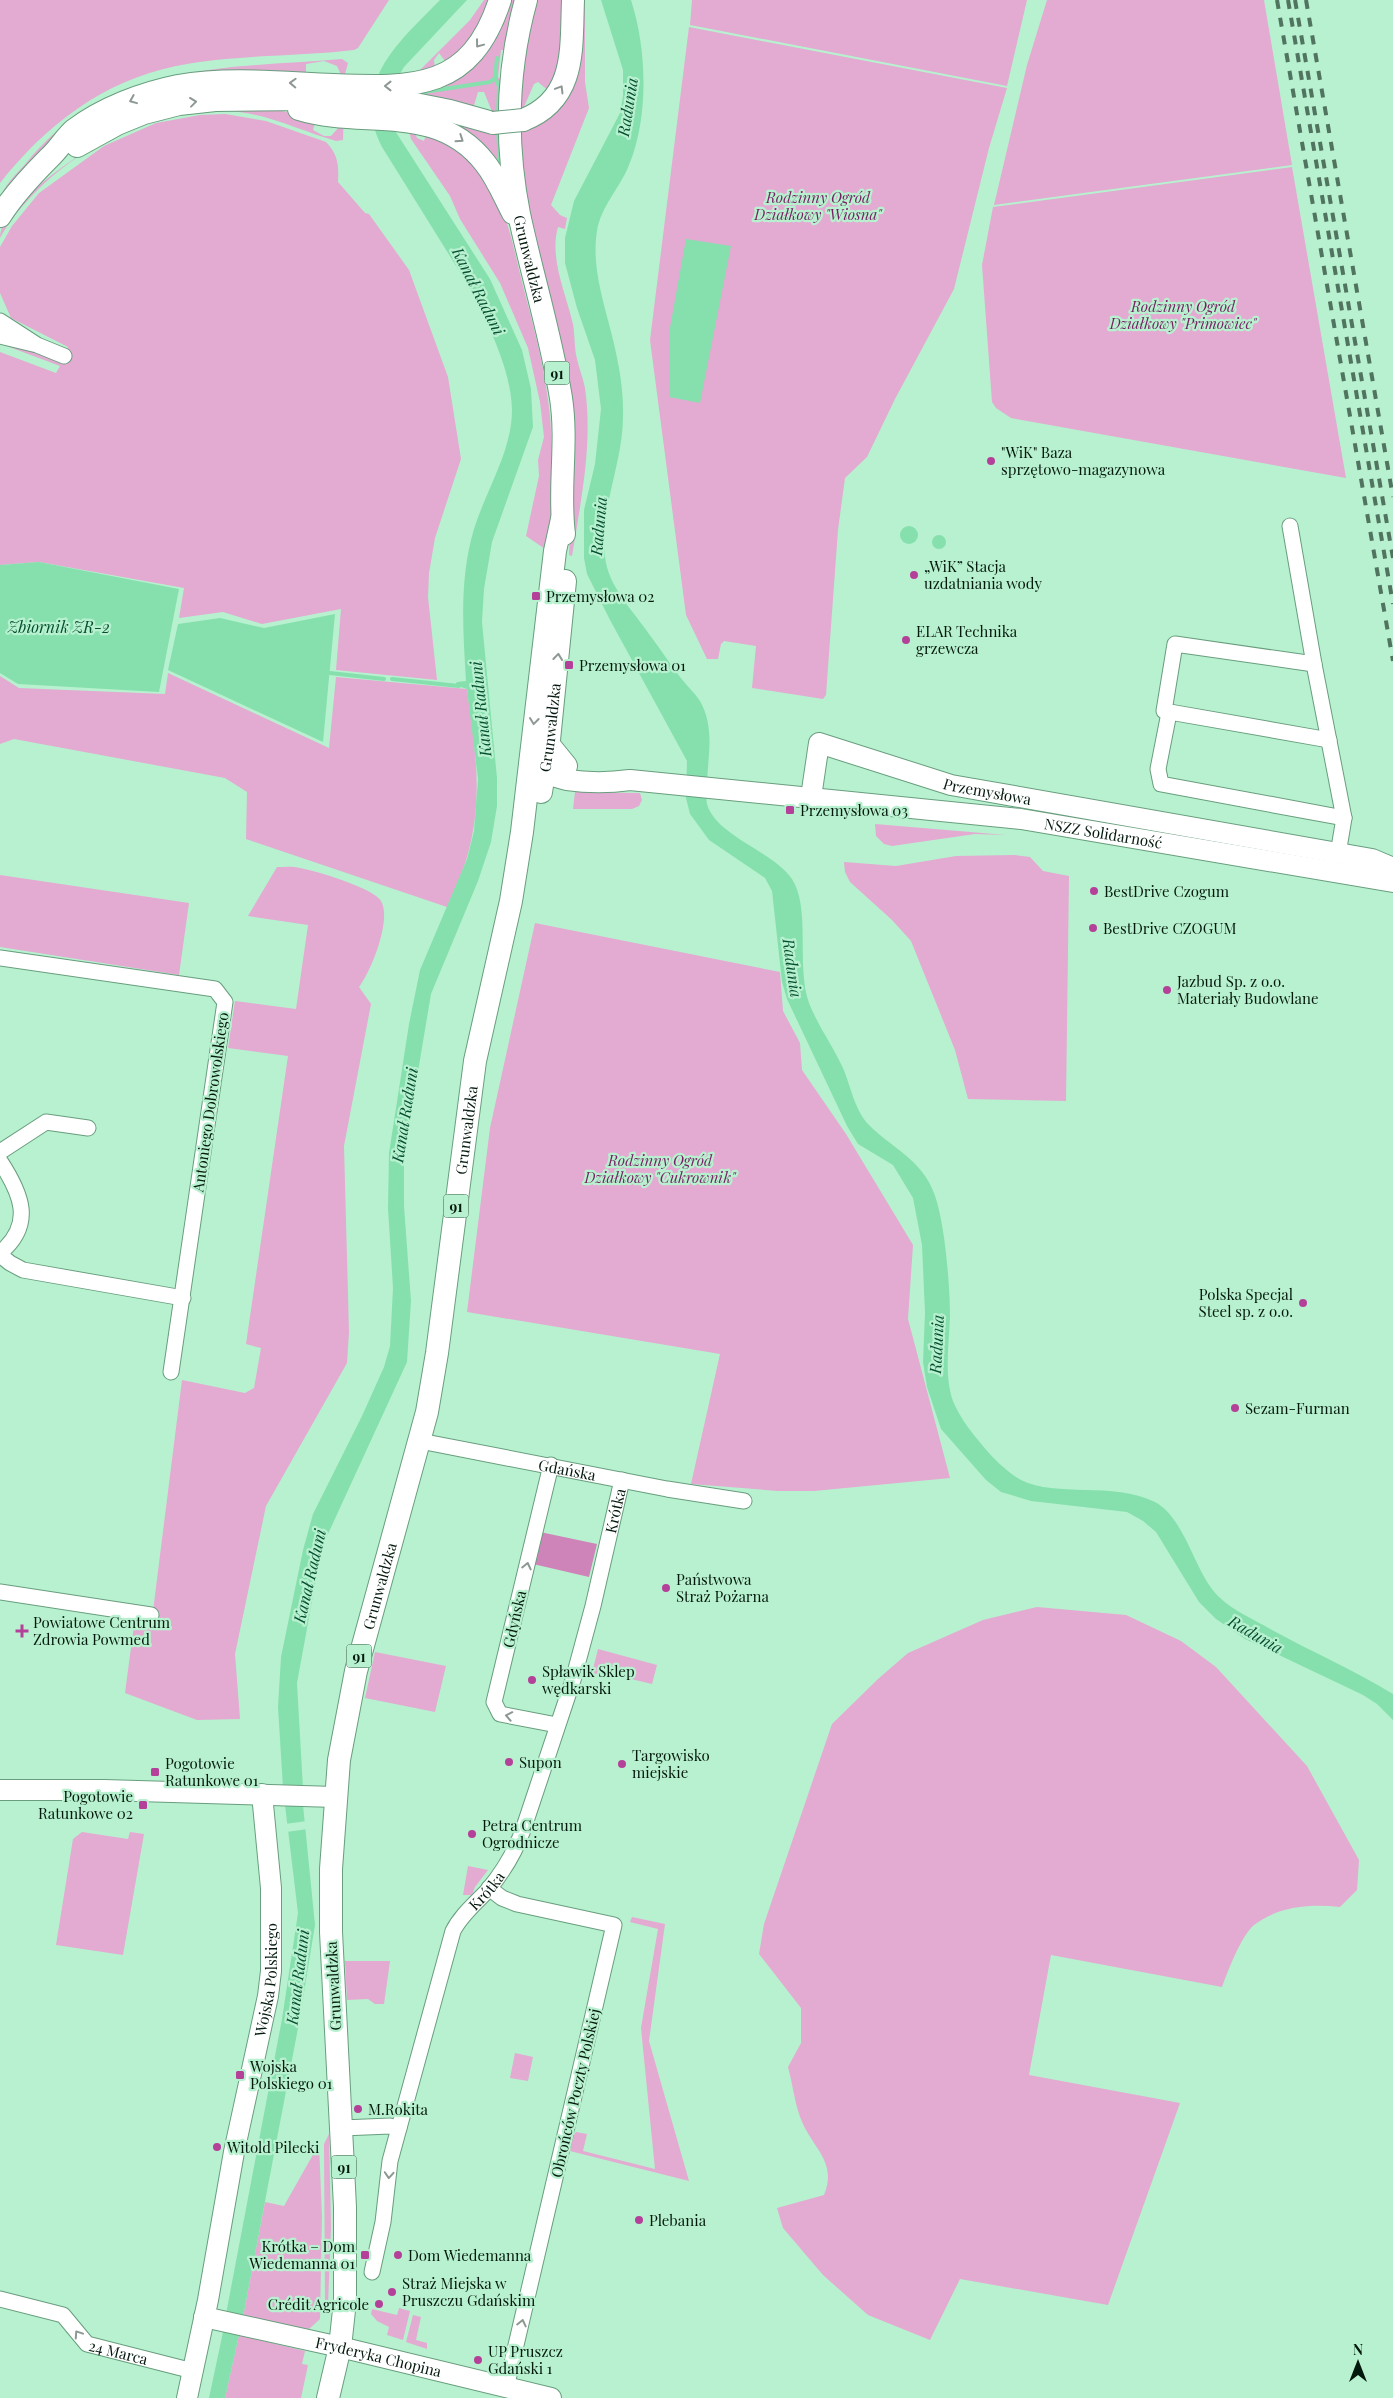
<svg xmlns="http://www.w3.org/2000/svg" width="1393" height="2398" font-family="'Playfair Display',serif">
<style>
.green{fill:#e3aad2;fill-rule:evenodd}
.forest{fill:#cf84b9}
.water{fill:#86e0ad}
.pier{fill:#b8f1cf}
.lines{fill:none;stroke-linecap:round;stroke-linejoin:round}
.stream{stroke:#86e0ad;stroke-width:4}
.street-casing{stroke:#689e7e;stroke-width:17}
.secondary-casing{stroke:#689e7e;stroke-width:22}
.primary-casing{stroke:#689e7e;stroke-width:24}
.street{stroke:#fff;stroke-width:15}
.secondary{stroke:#fff;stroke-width:20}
.primary{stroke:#fff;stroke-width:22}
.rail{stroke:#50745f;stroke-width:4;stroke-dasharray:9 9;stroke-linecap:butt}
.primary-bridge-casing{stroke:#689e7e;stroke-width:24;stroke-linecap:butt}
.primary-bridge{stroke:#fff;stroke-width:22}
.oneway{stroke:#8e9892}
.poi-dot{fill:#b44099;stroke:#b8f1cf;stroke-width:2}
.labels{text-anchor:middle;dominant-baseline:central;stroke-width:4.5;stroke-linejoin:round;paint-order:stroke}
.shield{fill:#b8f1cf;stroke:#3a5a47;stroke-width:1}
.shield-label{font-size:14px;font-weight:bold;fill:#04190d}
.park-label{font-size:15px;font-style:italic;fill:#761f63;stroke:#b8f1cf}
.street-label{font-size:15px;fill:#04190d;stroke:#b8f1cf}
.poi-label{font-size:15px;fill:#04190d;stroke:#b8f1cf;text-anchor:start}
.water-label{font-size:16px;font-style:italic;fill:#044f30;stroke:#b8f1cf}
</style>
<rect width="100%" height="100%" fill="#b8f1cf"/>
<!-- green -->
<g class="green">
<path d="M0,0H389L358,48L354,50C296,57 234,54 176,66C103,81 46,125 0,183Z"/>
<path d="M484,0H493C484,27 472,48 448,65L439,53L434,60L435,68L419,74L416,90C466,79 491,47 506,0H519L507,57L503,62L504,50H501L498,77L504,84L503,128L508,189H506C488,150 459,122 415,116V133L417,138L424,141L427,130C447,137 466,148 479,166C505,199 512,242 522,282C532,321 543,360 548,400C552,427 552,453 552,480C553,504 554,528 548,551L526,536L539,476L538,460L544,437L540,402L528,348L500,283L460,219L450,196L411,139L405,112L407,92L419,71L470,20ZM478,92H484L493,114V132L479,130L447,117L415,110V99L449,105L472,112Z"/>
<path d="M532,0H567L566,34L550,92L538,82L534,84L523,109L542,120L580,0H585V82L589,108L551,205L560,215L567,218L565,229L558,227C549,258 566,294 573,324C575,335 574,347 577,359C579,368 583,378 585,388C593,444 581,500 572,556L569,555L570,534L516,132Z"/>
<path d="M692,0H1027L1007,86L690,25Z"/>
<path d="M1047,0H1264L1292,165L994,205L1027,65Z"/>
<path d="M689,27L1007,88L989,148L954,289L895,399L867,457L845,478L838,530L826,695L823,699L752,688L756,646L724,641L721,644L718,659H707L686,615L650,340Z"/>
<path d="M342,59L348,63L345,74L343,140L336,141C304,132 272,116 239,112C149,100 44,162 0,238C0,217 27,194 43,182C110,129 176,96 264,108C281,110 298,115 316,120L313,130L324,136H331L339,127L340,111L311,106L340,107L341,96L233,91L187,94L159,100L124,113L77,136C83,128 99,121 108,116C183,78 261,88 341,91L342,77L337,66L324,61L306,64V78C273,77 240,74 207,77C114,84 52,129 0,203C0,188 18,173 27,162C110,61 224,69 342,59Z"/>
<path d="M225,114L266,121L326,142C338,154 339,166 338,182L365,213L369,214L409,270L448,377L461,459L435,538L429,573L428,597L437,680L336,670L341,609L262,624L223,612L179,618L184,588L39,562L0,565V352L56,373L60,366L4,345L3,341L61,362L68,347L11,318L0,293V247L12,226L39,193L104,146L156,123L200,115Z"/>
<path d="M1292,167L1346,478L1011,418L996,408L992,402L982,265L993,207Z"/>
<path d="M168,673L329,748L336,677L467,689C475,747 484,798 467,857C462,874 454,890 447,907L246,839L247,792L225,778L14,739L0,744V676L19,688L165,694Z"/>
<path d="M575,792L640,793L642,800L639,806L632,809H573Z"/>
<path d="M875,824L1006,835L975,834L892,846L884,844L876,836Z"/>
<path d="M1015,855L1030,857L1043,871L1069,876L1066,1101L968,1099L955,1050L911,941L892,920L850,882L845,872L844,862L896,866L956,856Z"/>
<path d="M277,867C284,867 293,866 300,868C316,871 374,888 381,901C392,920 371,971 359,987L371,1004L344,1146L349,1332L347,1363L266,1506L235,1654L240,1719L197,1720L125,1693L134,1625L151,1627L182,1380L245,1393L254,1388L261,1348L246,1344L288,1056L228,1048L235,1001L296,1009L308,925L248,916Z"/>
<path d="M0,875L189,903L179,975L0,947Z"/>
<path d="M535,923L780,972L783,1011L800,1043L802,1070L846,1134L913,1245L908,1319L950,1478L814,1491H778L691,1484L720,1354L467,1312L490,1128Z"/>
<path d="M1037,1607L1126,1615L1181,1641L1216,1667L1307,1766L1359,1860L1357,1890L1340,1907C1310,1904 1279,1906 1254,1925C1241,1936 1228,1971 1222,1987L1051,1955L1029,2075L1180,2103L1108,2305L960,2279L930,2340L868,2315L823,2275L783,2228L777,2208L824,2195C837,2163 815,2150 803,2124C795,2107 793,2085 788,2067L801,2043V2008L759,1954L764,1924L832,1724L878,1679L908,1653L983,1620Z"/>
<path d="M598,1649L657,1665L652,1684L610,1674L609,1677L592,1673Z"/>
<path d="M375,1652L446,1666L435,1712L365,1698Z"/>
<path d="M82,1832L128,1839L130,1832L144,1834L123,1955L56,1945L73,1839Z"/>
<path d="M468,1866L488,1870L475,1887L472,1895H463Z"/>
<path d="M632,1917L665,1924L649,2041L689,2181L566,2150L569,2138H572L576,2132L587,2134L583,2151L655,2169L641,2028L658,1929L630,1922Z"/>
<path d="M345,1961H390L384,2004H375L368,1999L347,2000Z"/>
<path d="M515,2053L533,2057L528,2081L510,2078Z"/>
<path d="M329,2134L331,2227L328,2305L325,2303L324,2144Z"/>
<path d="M319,2144L322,2216L320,2319L309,2329L243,2317L265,2202L284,2206Z"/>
<path d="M399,2308L410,2311L403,2340L387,2335L389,2327L377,2321L371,2314L372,2309L397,2315Z"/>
<path d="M413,2315L421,2317L416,2340L427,2343V2349L406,2342Z"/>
<path d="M239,2335L305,2351L302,2364L308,2365L301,2398H225Z"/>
</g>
<!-- forest -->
<path class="forest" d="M540,1532L597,1544L589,1577L533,1564Z"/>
<!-- water -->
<g class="water">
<path d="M440,0H467L404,67L395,82L392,126L490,279L522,350L531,389L533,427L492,542L484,589L482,622L497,778V806L491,842L478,881L431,994L404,1155V1206L411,1301L407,1362L322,1547L297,1683L303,1788H283L278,1707L281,1657L303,1550L313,1514L362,1416L384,1367L390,1346L393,1288L388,1208L389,1153L409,1024L420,970L467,859L474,831L478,779L467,689L455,685L457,682L466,681C463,630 459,579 474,529C486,490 512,451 512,410C511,371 491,332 476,298L382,147C349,83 399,42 440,0Z"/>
<path d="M601,0H631C647,49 649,117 629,165C620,188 601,206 597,231C592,263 601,293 609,324C617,354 624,386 623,417C623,465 597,514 606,563C611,589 634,612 649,634C660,648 669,663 680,677C686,685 694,692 700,701C715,728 708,754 707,783C707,787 706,799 707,804C716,836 773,851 792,879C811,908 796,966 809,1003C818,1026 833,1046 843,1068C851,1087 855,1111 869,1125C892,1148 922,1160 934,1193C945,1222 950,1285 950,1317C949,1344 944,1376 953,1401C960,1419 976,1438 989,1453C997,1462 1010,1474 1021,1480C1057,1498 1112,1481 1155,1502C1183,1517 1193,1564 1212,1589C1226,1608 1252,1618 1272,1630C1312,1652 1354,1670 1393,1694V1720L1377,1704L1363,1695L1245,1639L1216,1619L1199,1602L1156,1532L1143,1521L1127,1512L1031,1501L1001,1492L986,1480L941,1429L927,1387L923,1362L925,1313L922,1245L913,1198L893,1165L858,1144L847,1126L787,999L782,982L772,891L765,878L709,840L690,814L686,798L687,761L610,620L587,574L584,558V510L595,464L601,409L595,360L577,308L565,263V238L574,201L620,113L623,96V70Z"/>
<path d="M686,239L731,246L700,403L669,397V333Z"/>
<circle cx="909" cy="535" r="9"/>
<circle cx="939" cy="542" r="7"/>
<path d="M39,562L179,589L159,692L18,684L0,673V565Z"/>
<path d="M335,614L323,742L168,670L178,624L220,618L264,628Z"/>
<path d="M285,1805H303L315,1925L299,2023L243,2317L226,2314L282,2019L298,1913Z"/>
<path d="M223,2332L239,2335L225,2398H209Z"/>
</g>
<!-- pier -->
<path class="pier" d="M307,1821L308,1829L286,1832L285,1824Z"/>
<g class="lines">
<!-- stream -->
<g class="stream">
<path d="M497,58L495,78L499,86L498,116"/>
<path d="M424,92L490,82L495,78"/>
<path d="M498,130L500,165"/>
<path d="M330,673L384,679"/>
<path d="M392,679L459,686"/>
</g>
<!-- street casing -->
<g class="street-casing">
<g id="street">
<path d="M0,321L37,345L64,356"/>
<path d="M0,336L33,344"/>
<path d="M1290,526L1314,664L1344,818L1338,854"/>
<path d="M1314,664L1175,644L1164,711L1329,740"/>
<path d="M1169,713L1158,769L1161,784L1344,818"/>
<path d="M0,958L215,989L225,1002L171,1372"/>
<path d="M0,1152L46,1122L88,1128"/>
<path d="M0,1161C21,1193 35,1224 0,1253"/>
<path d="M0,1255L10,1263L23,1270L183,1298"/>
<path id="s1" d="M420,1441L667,1489L744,1501"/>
<path d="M551,1465L494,1702L500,1714L557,1725"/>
<path d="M0,1592L151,1615"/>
<path d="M489,1888L502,1898L517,1904L614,1925L506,2388"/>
<path id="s2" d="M342,2128L390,2126L399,2128L453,1931C461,1915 476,1903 488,1890C503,1872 515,1852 523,1830L573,1680L593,1606L622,1480"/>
<path d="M372,2272L383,2222L390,2161L399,2128"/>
<path id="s3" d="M0,2299L63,2315L87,2344L193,2371"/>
</g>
</g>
<!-- secondary casing -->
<g class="secondary-casing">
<g id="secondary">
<path id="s4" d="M529,770C543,772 554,777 567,780C588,783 609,783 630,780L1021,819L1393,882"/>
<path id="s5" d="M811,797L819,743L951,785L1372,859L1393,868"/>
<path d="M0,1790H104L335,1797"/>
<path id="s6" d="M204,2317L340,2347L551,2398"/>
<path id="s7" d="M187,2398L208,2300L234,2152L268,1996L271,1971V1888L262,1794"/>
</g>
</g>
<!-- primary casing -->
<g class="primary-casing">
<g id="primary">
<path id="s8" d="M526,0C507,69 505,143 519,214C532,275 551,336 561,398C568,444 558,489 564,534"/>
<path d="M299,109C364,129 437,101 485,163C497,178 504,196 513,213"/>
<path d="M523,120C577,99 571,48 573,0"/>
<path d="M77,146L117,124L144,113L179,104L215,100L312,99L415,104L450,111L493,123"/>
<path d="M0,216C14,194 31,176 49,158C58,150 65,138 74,130C103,108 143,93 178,86C229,77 282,83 333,85C415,88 471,90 500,0"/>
<path d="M549,745L566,766"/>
<path id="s9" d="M541,792L549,740L565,581"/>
<path id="s10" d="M328,2398L340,2347L345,2301V2207L331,1932V1869L339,1760L356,1671L427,1412L437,1353L475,1061L511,901L522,832L555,551L562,519"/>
</g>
</g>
<!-- street -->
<use href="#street" class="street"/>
<!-- secondary -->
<use href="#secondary" class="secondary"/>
<!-- primary -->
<use href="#primary" class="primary"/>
<!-- rail -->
<g class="rail">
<path d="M1277,0L1393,661"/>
<path d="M1288,0L1393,604"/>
<path d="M1295,0L1393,558"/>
<path d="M1306,0L1393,497"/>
</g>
<!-- primary-bridge casing -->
<g class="primary-bridge-casing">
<path id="primary-bridge" d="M493,123L523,120"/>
</g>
<!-- primary-bridge -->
<use href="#primary-bridge" class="primary-bridge"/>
</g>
<!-- one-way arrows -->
<defs><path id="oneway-chevron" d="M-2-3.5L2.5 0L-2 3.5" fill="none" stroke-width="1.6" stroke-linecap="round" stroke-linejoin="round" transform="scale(1.25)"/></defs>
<g class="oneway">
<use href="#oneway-chevron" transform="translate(479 44) rotate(127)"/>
<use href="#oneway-chevron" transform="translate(293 83) rotate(-178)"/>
<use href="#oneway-chevron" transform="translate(388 86) rotate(-180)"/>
<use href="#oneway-chevron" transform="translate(560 89) rotate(-59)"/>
<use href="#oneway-chevron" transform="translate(133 100) rotate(158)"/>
<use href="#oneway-chevron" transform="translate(193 102) rotate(-7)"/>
<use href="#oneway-chevron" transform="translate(460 139) rotate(34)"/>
<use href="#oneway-chevron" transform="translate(558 657) rotate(-84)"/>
<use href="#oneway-chevron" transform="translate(534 721) rotate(97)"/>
<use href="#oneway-chevron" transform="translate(527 1566) rotate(-77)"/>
<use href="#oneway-chevron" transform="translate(509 1716) rotate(-169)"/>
<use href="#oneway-chevron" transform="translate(389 2175) rotate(94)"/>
<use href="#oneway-chevron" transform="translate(522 2323) rotate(-77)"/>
<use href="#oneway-chevron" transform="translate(78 2334) rotate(-124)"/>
</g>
<!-- markers -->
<g class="poi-dot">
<circle cx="991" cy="461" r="5"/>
<circle cx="914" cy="575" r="5"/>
<rect x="531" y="591" width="10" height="10" rx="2.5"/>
<circle cx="906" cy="640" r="5"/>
<rect x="564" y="660" width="10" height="10" rx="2.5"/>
<rect x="785" y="805" width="10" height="10" rx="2.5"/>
<circle cx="1094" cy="891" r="5"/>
<circle cx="1093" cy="928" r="5"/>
<circle cx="1167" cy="990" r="5"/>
<circle cx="1303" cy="1303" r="5"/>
<circle cx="1235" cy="1408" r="5"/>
<circle cx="666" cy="1588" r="5"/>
<path d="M19.5 1623.5h5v5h5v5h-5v5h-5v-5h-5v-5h5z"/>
<circle cx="532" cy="1680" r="5"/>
<circle cx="509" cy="1762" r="5"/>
<circle cx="622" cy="1764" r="5"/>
<rect x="150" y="1767" width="10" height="10" rx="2.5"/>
<rect x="138" y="1800" width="10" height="10" rx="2.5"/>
<circle cx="472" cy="1834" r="5"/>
<rect x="235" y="2070" width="10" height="10" rx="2.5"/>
<circle cx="358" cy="2109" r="5"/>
<circle cx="217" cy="2147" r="5"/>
<circle cx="639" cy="2220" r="5"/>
<rect x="360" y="2250" width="10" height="10" rx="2.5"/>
<circle cx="398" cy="2255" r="5"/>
<circle cx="392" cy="2292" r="5"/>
<circle cx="379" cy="2304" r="5"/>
<circle cx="478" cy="2360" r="5"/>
</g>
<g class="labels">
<!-- shield labels -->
<g class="shield">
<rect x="544.5" y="361.5" width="25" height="23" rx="4"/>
<rect x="443.5" y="1194.5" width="25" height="23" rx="4"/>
<rect x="346.5" y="1644.5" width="25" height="23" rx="4"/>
<rect x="331.5" y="2155.5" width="25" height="23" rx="4"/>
</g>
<g class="shield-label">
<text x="557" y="373">91</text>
<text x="456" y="1206">91</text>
<text x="359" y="1656">91</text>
<text x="344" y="2167">91</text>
</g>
<!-- park labels -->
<g class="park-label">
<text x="818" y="197">Rodzinny Ogród<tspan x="818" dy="17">Działkowy "Wiosna"</tspan></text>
<text x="1183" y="306">Rodzinny Ogród<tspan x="1183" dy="17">Działkowy "Primowiec"</tspan></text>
<text x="660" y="1160">Rodzinny Ogród<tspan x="660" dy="17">Działkowy "Cukrownik"</tspan></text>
</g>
<!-- street labels -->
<g class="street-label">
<text stroke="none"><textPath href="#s8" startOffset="262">Grunwaldzka</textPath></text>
<text stroke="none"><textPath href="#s9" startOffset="65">Grunwaldzka</textPath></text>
<text stroke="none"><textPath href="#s5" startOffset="230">Przemysłowa</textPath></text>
<text stroke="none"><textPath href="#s4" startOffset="579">NSZZ Solidarność</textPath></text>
<text transform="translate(210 1102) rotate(-82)">Antoniego Dobrowolskiego</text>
<text stroke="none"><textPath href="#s10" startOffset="1284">Grunwaldzka</textPath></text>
<text stroke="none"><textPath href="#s1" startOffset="150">Gdańska</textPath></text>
<text stroke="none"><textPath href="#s2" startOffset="718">Krótka</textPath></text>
<text stroke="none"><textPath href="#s10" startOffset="819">Grunwaldzka</textPath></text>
<text transform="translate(514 1619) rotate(-77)">Gdyńska</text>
<text stroke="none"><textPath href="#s2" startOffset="314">Krótka</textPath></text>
<text stroke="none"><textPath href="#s7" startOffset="426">Wojska Polskiego</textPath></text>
<text transform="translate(333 1986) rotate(-93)">Grunwaldzka</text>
<text transform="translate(575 2093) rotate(-77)">Obrońców Poczty Polskiej</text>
<text stroke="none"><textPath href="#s3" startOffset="135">24 Marca</textPath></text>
<text stroke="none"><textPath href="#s6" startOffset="179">Fryderyka Chopina</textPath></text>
</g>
<!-- poi labels -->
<g class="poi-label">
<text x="1001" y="452">"WiK" Baza<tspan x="1001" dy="17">sprzętowo-magazynowa</tspan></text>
<text x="924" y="566">„WiK” Stacja<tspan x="924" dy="17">uzdatniania wody</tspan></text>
<text x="546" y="596">Przemysłowa 02</text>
<text x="916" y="631">ELAR Technika<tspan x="916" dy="17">grzewcza</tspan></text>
<text x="579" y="665">Przemysłowa 01</text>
<text x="800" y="810">Przemysłowa 03</text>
<text x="1104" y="891">BestDrive Czogum</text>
<text x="1103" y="928">BestDrive CZOGUM</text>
<text x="1177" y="981">Jazbud Sp. z o.o.<tspan x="1177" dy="17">Materiały Budowlane</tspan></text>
<text x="1293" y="1294" text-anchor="end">Polska Specjal<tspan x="1293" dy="17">Steel sp. z o.o.</tspan></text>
<text x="1245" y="1408">Sezam-Furman</text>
<text x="676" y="1579">Państwowa<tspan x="676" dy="17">Straż Pożarna</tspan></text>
<text x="33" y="1622">Powiatowe Centrum<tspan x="33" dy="17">Zdrowia Powmed</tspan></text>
<text x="542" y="1671">Spławik Sklep<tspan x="542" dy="17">wędkarski</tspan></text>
<text x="632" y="1755">Targowisko<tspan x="632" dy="17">miejskie</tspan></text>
<text x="519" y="1762">Supon</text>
<text x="165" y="1763">Pogotowie<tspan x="165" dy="17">Ratunkowe 01</tspan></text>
<text x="133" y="1796" text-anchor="end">Pogotowie<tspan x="133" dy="17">Ratunkowe 02</tspan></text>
<text x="482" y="1825">Petra Centrum<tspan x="482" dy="17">Ogrodnicze</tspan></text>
<text x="250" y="2066">Wojska<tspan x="250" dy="17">Polskiego 01</tspan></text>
<text x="368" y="2109">M.Rokita</text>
<text x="227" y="2147">Witold Pilecki</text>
<text x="649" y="2220">Plebania</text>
<text x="355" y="2246" text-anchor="end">Krótka – Dom<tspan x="355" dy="17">Wiedemanna 01</tspan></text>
<text x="408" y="2255">Dom Wiedemanna</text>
<text x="402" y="2283">Straż Miejska w<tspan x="402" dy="17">Pruszczu Gdańskim</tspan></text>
<text x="369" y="2304" text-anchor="end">Crédit Agricole</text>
<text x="488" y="2351">UP Pruszcz<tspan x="488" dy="17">Gdański 1</tspan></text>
</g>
<!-- water labels -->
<g class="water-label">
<text transform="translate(627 107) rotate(-81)">Radunia</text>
<text transform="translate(479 291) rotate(63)">Kanał Raduni</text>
<text transform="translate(598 526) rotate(-85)">Radunia</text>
<text x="59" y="626">Zbiornik ZR-2</text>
<text transform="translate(480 709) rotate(-96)">Kanał Raduni</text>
<text transform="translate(793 968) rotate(82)">Radunia</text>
<text transform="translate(404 1115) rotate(-81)">Kanał Raduni</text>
<text transform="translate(936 1344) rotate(-87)">Radunia</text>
<text transform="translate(309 1576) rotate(-77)">Kanał Raduni</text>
<text transform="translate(1256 1634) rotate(30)">Radunia</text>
<text transform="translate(297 1977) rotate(-83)">Kanał Raduni</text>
</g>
</g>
<!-- north arrow -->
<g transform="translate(1358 2363)" stroke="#b8f1cf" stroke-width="4" paint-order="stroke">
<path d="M0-4L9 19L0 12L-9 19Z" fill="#04190d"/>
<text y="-8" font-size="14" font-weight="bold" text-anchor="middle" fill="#04190d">N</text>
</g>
</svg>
